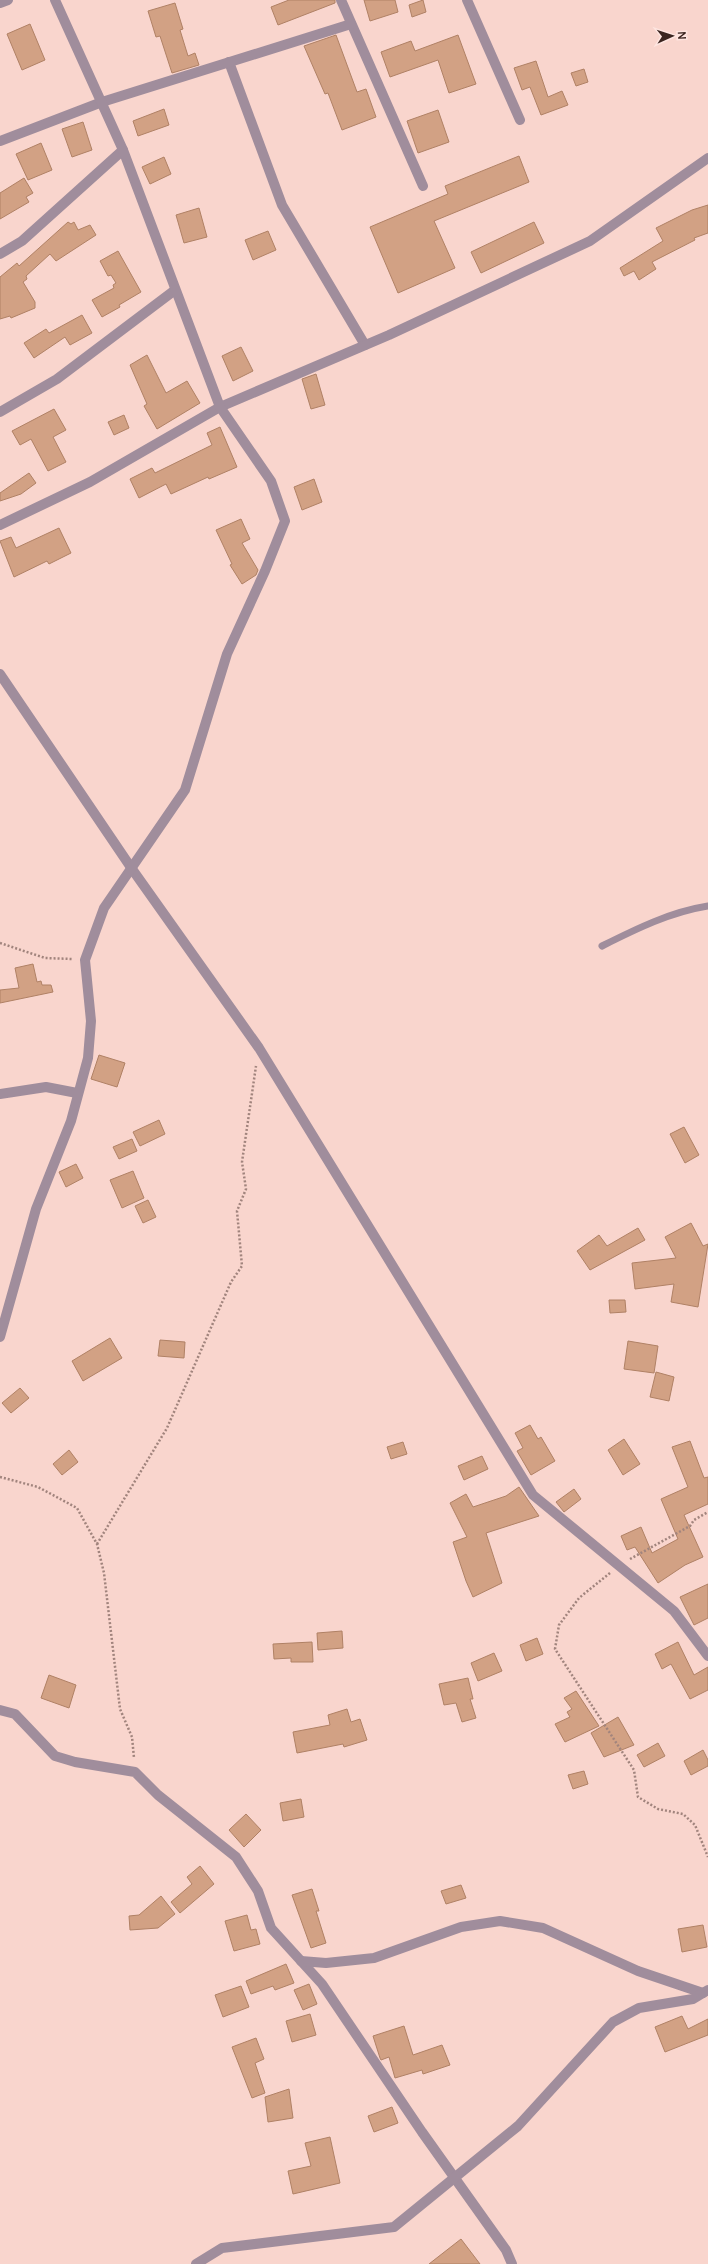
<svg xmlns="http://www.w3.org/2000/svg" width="708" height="2264" font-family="Manrope,sans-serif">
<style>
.building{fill:#d2a184;stroke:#b08165}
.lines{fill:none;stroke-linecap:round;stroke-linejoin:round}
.path{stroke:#a1847d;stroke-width:2.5;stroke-dasharray:2 2;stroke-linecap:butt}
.service{stroke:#a08d9c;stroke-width:7}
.minor{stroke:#a08d9c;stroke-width:10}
.tertiary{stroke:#a08d9c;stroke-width:10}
</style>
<rect width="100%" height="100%" fill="#f9d5cd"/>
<!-- building -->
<g class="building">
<path d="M289,0H335V3L278,25L271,7Z"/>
<path d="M364,0H395L398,12L370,21Z"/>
<path d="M423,0L426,12L412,17L409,5Z"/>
<path d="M175,3L183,29L180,30L188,56L195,53L199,65L172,73L160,36L156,37L148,11Z"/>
<path d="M30,24L45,60L22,70L7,34Z"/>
<path d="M336,35L357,92L366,89L376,117L342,130L328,93L325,94L304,46Z"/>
<path d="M458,35L476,84L449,93L438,60L390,77L381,52L411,41L415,51Z"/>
<path d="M536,61L548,97L562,91L568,105L541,115L530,87L522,90L514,68Z"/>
<path d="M584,69L588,82L576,86L571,73Z"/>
<path d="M164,109L169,125L138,136L133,121Z"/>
<path d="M438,110L449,142L418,153L407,121Z"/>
<path d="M83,122L92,150L72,157L62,129Z"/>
<path d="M41,143L52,170L28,180L16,154Z"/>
<path d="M519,156L529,182L434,221L455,268L398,293L370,227L448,194L445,186Z"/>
<path d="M164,157L171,174L150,184L142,167Z"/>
<path d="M24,178L33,193L26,197L29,202L0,219V193Z"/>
<path d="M708,205V233L694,238L695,240L652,262L656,269L639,280L634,271L624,276L620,268L663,241L656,228L692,210Z"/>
<path d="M199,208L207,237L184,243L176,215Z"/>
<path d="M68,222L71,224L74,222L78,230L90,225L96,235L56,261L50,254L26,276L27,279L23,282L35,302V308L11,318L10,316L0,319V277L17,263L19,266Z"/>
<path d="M534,222L544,243L481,273L471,252Z"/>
<path d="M268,231L276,250L253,260L245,240Z"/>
<path d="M118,251L141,292L119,305L120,307L102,317L92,300L114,288L113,285L116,283L111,275L108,276L100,261Z"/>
<path d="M82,315L92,333L70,345L65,337L34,358L24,343L46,329L49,333Z"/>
<path d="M241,347L253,371L233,381L222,356Z"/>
<path d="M147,355L166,393L187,381L200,403L157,429L144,406L147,404L130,365Z"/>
<path d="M316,374L325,405L311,409L302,379Z"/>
<path d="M54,409L66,430L53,437L66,462L48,471L31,439L20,445L12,431Z"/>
<path d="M124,415L129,428L114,435L108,422Z"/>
<path d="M220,427L237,467L209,479L208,477L171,494L166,484L139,498L130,479L152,468L155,473L212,445L207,433Z"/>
<path d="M29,473L36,483L21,494L0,501V493Z"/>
<path d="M314,479L322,502L302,510L294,487Z"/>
<path d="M241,519L250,539L242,543L258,570L256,575L242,584L230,565L232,564L216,530Z"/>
<path d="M59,528L71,553L49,564L47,561L14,577L0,541L11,537L16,548Z"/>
<path d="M33,964L37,982L41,981L42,985H51L53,992L0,1003V990L19,988L15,968Z"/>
<path d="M99,1055L125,1063L117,1087L91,1079Z"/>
<path d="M159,1120L165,1134L140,1146L133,1132Z"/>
<path d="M684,1127L699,1155L685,1163L670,1134Z"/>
<path d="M132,1139L137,1151L119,1159L113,1147Z"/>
<path d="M76,1164L83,1178L66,1187L59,1172Z"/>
<path d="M133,1171L144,1198L122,1208L110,1180Z"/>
<path d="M148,1200L156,1217L143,1223L135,1206Z"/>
<path d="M691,1223L703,1246L708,1244L698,1307L671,1302L674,1284L635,1289L632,1263L676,1258L665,1237Z"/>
<path d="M638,1228L645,1240L590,1270L577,1251L599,1235L607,1246Z"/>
<path d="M609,1300H625L626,1312L610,1313Z"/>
<path d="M110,1338L122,1358L83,1381L72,1361Z"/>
<path d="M160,1340L185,1342L184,1358L158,1356Z"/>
<path d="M628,1341L658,1346L654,1373L624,1369Z"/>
<path d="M656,1372L674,1377L669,1401L650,1397Z"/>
<path d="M20,1388L29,1398L11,1413L2,1403Z"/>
<path d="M530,1425L538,1439L541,1437L555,1461L531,1475L517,1451L523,1448L515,1433Z"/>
<path d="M624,1439L640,1464L623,1475L608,1450Z"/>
<path d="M690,1441L704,1478L708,1477V1504L684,1515L703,1557L685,1565L658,1583L635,1547L627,1550L621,1536L641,1527L652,1553L678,1539L661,1499L688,1487L672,1447Z"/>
<path d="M403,1442L407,1454L391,1459L387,1447Z"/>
<path d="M69,1450L78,1462L62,1475L53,1464Z"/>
<path d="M482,1456L488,1469L464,1480L458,1466Z"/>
<path d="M519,1487L539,1516L486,1533L502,1583L473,1597L466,1581L453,1542L467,1537L450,1503L466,1494L473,1507L506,1496Z"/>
<path d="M574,1489L581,1499L564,1512L556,1502Z"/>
<path d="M708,1584V1618L694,1625L680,1597Z"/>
<path d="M342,1631L343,1648L318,1650L317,1633Z"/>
<path d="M537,1638L543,1654L526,1661L520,1645Z"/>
<path d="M312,1642L313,1662H291V1658L274,1659L273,1644Z"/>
<path d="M678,1642L694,1675L708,1667V1690L690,1699L671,1664L662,1669L655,1654Z"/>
<path d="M494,1653L502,1671L478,1681L471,1663Z"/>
<path d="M49,1675L76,1685L69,1708L41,1698Z"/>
<path d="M468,1678L473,1699H470L476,1718L462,1722L456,1703L444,1705L439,1684Z"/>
<path d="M576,1691L599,1726L565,1742L555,1724L570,1717L567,1712L572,1709L564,1698Z"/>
<path d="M347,1709L351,1722L360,1719L367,1740L344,1747L343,1744L297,1753L293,1732L330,1725L328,1715Z"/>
<path d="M618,1717L634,1745L604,1757L591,1733Z"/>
<path d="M658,1743L665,1756L644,1767L637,1755Z"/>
<path d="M703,1750L708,1760V1766L691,1775L684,1761Z"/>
<path d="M584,1771L588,1784L573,1789L568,1775Z"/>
<path d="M301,1799L304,1817L283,1821L280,1803Z"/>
<path d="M246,1814L261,1830L244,1847L229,1830Z"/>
<path d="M200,1866L214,1884L180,1913L171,1902L192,1884L187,1877Z"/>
<path d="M461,1885L466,1898L446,1904L441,1891Z"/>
<path d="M312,1889L319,1911H316L326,1943L311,1948L292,1895Z"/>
<path d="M161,1896L175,1914L158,1928L130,1930L129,1916L139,1915Z"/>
<path d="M247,1915L251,1930L256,1929L260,1944L234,1951L225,1921Z"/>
<path d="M703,1925L707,1947L682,1952L678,1929Z"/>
<path d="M286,1964L294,1983L275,1990L273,1986L251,1994L246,1981Z"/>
<path d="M309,1984L317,2004L303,2010L294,1990Z"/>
<path d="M241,1986L249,2007L223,2017L215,1995Z"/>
<path d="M310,2014L316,2035L292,2042L286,2021Z"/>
<path d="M682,2016L688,2029L708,2019V2035L665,2052L655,2027Z"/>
<path d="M404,2026L413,2055L442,2045L450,2065L423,2074L422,2070L395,2078L389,2057L381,2060L380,2058L373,2036Z"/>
<path d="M256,2038L264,2059L255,2063L265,2093L252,2098L232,2047Z"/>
<path d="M289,2089L293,2118L268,2122L265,2097Z"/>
<path d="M392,2107L398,2123L374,2132L368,2116Z"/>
<path d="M330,2137L340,2183L293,2194L288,2171L311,2166L305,2143Z"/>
<path d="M461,2239L480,2264H429Z"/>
</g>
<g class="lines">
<!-- path -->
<g class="path">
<path d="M0,943L45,958L72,959"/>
<path d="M0,1477L38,1487L77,1508L97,1544L104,1573L120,1709L132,1737L134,1758"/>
<path d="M97,1544L167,1428L231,1282L242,1266L237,1211L246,1189L242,1162L256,1066"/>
<path d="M630,1559L690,1526L694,1520L708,1512"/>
<path d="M610,1573L579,1598L559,1625L555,1649L634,1770L638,1797L658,1809L683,1814L695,1825L708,1857"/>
</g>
<!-- service -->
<path class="service" d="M602,946C636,929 670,912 708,906"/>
<!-- minor -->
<g class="minor">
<path d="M341,0L423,186"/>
<path d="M467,0L520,120"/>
<path d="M229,62L282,205L365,345"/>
<path d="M0,141L102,102L351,24"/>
<path d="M0,254L22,241L123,150"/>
<path d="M0,412L57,379L175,290"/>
<path d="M0,525L90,482L220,407L389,335L590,241L708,158"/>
<path d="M0,674L132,869L259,1048L533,1495L674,1611L708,1656"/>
<path d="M0,1094L46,1087L77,1093"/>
<path d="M0,1337L36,1209L71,1121L88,1058L91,1021L85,960L104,908L185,790L227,654L265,571L285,521L271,481L220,407L123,150L55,0"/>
<path d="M0,1710L15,1714L55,1756L75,1762L135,1772L158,1795L236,1857L258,1891L271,1928L322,1984L422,2132L506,2250L512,2264"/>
<path d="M301,1961L326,1963L374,1958L461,1927L500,1921L543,1928L638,1971L703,1993"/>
<path d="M196,2264L222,2248L394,2227L518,2126L613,2022L639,2008L693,1999L708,1990"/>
</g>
<!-- tertiary -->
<path class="tertiary" d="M0,3L8,0"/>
</g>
<!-- north arrow -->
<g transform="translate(672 36) rotate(87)" stroke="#fee5e0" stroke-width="3" paint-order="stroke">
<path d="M0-3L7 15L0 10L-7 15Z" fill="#3a241f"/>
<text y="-6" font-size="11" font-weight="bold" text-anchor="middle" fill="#3a241f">N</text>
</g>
</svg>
